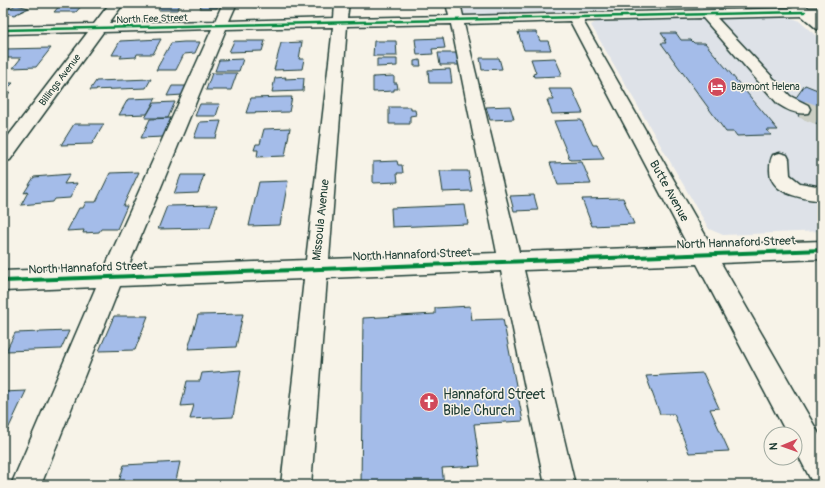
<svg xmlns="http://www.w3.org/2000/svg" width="825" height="488" font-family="Pangolin,sans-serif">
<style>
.built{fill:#dee2e8}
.building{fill:#a4bce9;stroke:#1f3d34}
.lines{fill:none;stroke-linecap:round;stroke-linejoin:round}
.minor-tunnel{stroke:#cccfc4;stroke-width:18;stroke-dasharray:18 9;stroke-linecap:butt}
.minor-casing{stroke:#1f3d34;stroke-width:3}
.major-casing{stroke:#1f3d34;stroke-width:3}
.highway-casing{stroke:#1f3d34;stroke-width:3}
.minor{fill:#f7f3e8;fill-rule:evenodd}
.major{fill:#f7f3e8;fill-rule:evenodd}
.highway{fill:#f7f3e8;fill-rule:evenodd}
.cycleway-far1-casing{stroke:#f7f3e8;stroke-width:4}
.cycleway-casing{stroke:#f7f3e8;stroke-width:6}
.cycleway-far1{stroke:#00873e;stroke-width:2.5}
.cycleway{stroke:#00873e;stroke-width:4}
.labels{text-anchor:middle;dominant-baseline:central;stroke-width:3;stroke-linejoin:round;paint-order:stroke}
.far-street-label{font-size:10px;fill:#1f3d34;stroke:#f7f3e8}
.far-poi-label{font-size:10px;fill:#1f3d34;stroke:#f7f3e8;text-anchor:start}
.street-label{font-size:12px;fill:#1f3d34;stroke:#f7f3e8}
.near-poi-label{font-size:14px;fill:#1f3d34;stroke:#f7f3e8;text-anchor:start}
</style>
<rect width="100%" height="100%" fill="#f7f3e8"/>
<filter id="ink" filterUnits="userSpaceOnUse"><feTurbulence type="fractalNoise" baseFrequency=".025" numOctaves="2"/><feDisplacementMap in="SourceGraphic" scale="8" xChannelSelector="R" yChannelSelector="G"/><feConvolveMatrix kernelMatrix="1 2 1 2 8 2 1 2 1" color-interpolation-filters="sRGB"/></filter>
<g filter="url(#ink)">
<!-- built -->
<g class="built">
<path d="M453,3H774L776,5L455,15Z"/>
<path d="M788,17L798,20L822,41V231L723,235L709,229L591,25L596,22Z"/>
</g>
<!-- building -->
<g class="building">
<path d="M62,3H84L76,12H54Z"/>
<path d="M162,3H181L177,10H158Z"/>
<path d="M202,3H219L217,8H200Z"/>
<path d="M255,3H273L271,6L253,7Z"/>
<path d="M292,3H311L310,7L290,8Z"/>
<path d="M16,5L29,8L14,15L3,12Z"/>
<path d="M518,32H536L540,41H548L551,50H524Z"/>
<path d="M661,33H676L681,40H691L694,43H705L778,130H767L771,135H765L737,136L734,132H726L661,43H666L664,40H666Z"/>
<path d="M443,38L445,48L432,49L433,54L417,55L415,39Z"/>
<path d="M161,39L153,54H137L136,57L120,58L122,55H112L120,41Z"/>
<path d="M234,41H265L262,51L229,52Z"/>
<path d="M374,41H396L397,56H373Z"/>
<path d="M184,42H200L195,53L184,54L176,70H156L171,43Z"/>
<path d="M302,42L299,59H304L302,69L274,70L281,43Z"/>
<path d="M51,48L36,67L13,68L21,58H3V49Z"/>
<path d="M438,53H457L459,65H440Z"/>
<path d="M480,58H499L502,69L482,70Z"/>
<path d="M555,58L562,74H560L561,76L534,77L533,74L536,73L531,59Z"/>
<path d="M243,59L239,71H215L219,60Z"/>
<path d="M377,59H397V66L377,67Z"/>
<path d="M420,60L421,66H414V61Z"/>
<path d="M450,69L452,83H429L428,70Z"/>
<path d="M212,73H237L231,90H206Z"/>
<path d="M394,76V83H397L398,89H394V91L373,92V77Z"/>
<path d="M286,77L285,79L304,78L303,91L272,92L275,78Z"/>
<path d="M151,79L146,88L90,90L96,81Z"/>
<path d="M3,83H13L4,92H10L6,97H3Z"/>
<path d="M805,85L820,91L822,88L821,125L798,116L806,103L795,99Z"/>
<path d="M172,86H187L183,95L167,96Z"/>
<path d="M549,89H572L583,113L552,114L547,100H554Z"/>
<path d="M286,97H292L289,112L246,113L251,98Z"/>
<path d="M156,98L147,114L119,115L128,99Z"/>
<path d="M175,102L168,118H145L154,103Z"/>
<path d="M200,104H220L216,116H195Z"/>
<path d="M510,106L514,119L490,120L486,107Z"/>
<path d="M389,107H411V110H415L416,115L410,116V124H389Z"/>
<path d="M172,118L163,137L141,138L150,119Z"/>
<path d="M581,120L593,145H597L604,159L570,160L554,121Z"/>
<path d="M221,121L216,138H194L200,122Z"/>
<path d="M74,124H104L92,144L61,145Z"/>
<path d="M290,128L285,156L257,157L258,150H254L256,144H260L264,129Z"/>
<path d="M397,161L398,165H402L403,173H397L398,182L373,183V162Z"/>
<path d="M582,162L591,184L558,185L550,163Z"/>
<path d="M440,171H468L472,191L443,192Z"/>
<path d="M139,172L123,206H127L117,229H101L99,232L83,233L84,230L67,231L79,208H83L86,202H96L110,173Z"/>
<path d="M70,174L64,184L77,183L70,198L55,199L53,202L21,205L28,192L24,193L34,177Z"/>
<path d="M181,175H204L198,193L174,194Z"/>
<path d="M288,181L280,225L249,226L259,182Z"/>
<path d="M534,195L538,210L514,211L510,196Z"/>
<path d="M623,198L634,224L592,226L582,199Z"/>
<path d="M217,205L210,228L158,229L167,206Z"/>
<path d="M465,205L468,224L392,227L391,208Z"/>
<path d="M470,306L472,320L503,319L523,421L474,424L480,466L442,468L444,485H361L363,318L435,314V308Z"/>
<path d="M243,314L236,347L188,349L198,315Z"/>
<path d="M114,316H148L135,350L99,351Z"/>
<path d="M69,331L61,349L6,351L15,333Z"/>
<path d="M241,370L233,417L190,419L194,405L181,406L187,381H200L202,373Z"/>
<path d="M703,373L719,408L710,409L729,451L689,453L674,414H660L646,376Z"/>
<path d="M26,391L3,440V392Z"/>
<path d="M180,462L175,485H118L124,465Z"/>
</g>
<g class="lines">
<!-- minor-tunnel -->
<path class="minor-tunnel" d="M802,109L822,117"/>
<!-- minor casing -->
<g class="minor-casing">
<g id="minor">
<path d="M3,3H11L8,7L3,8Z"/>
<path d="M110,3H124L109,23L215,21L223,3H237L229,21L334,18L335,3H349L347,18L449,16L446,3H460L463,16L805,8L810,9L812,12L810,15L805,16L717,18L790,96L808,105L810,109L808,113C797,115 787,110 778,104L703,18L583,21L711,245L822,241V259L721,263L822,439V484L811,480L795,449V434H787L697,264L524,270L575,485H545L501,271L327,278L311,485H281L304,279L120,286L41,485H11L96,287L3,291V271L105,267L212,29L103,32L10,160L3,162V143L88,32L3,34V26L94,24ZM570,21L688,246L519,252L464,24ZM451,24L497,253L329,259L347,26ZM333,27L306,260L128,267L226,29Z"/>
<path d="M780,153L787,155L789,159L790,175L800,183L822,187V201C803,198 770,195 770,170C770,164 770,160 773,155Z"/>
</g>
</g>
<!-- major casing -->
<g class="major-casing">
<path id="major" d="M805,8H822V16L800,15L798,12L800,9Z"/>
</g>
<!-- highway casing -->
<g class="highway-casing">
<path id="highway" d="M787,3H802L822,19V30L817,29Z"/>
</g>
<!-- minor -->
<use href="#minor" class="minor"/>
<!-- major -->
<use href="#major" class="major"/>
<!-- highway -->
<use href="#highway" class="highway"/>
<!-- cycleway-far1 casing -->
<g class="cycleway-far1-casing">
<path id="cycleway-far1" d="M3,30L805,12"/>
</g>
<!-- cycleway casing -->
<g class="cycleway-casing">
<path id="cycleway" d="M3,281L822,250"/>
</g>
<!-- cycleway-far1 -->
<use href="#cycleway-far1" class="cycleway-far1"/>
<!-- cycleway -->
<use href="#cycleway" class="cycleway"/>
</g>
</g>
<!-- icons -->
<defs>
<g id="hotel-disc" transform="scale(1)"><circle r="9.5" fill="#d1495b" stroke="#f7f3e8"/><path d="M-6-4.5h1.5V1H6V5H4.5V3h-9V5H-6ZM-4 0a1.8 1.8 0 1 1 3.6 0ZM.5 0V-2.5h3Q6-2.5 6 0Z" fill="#fff"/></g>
<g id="church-disc" transform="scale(1)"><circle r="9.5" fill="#d1495b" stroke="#f7f3e8"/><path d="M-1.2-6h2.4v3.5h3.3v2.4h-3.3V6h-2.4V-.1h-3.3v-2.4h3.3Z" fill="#fff"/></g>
</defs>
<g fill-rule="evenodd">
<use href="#hotel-disc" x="717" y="87"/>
<use href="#church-disc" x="429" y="402"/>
</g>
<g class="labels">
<!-- far-street labels -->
<g class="far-street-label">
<text transform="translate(152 19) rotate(-2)">North Fee Street</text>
<text transform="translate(60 80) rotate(-53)">Billings Avenue</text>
</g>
<!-- far-poi labels -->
<g class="far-poi-label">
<text x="731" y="87">Baymont Helena</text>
</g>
<!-- street labels -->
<g class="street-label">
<text transform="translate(669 191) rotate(61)">Butte Avenue</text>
<text transform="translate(321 220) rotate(-84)">Missoula Avenue</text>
<text transform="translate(736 243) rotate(-2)">North Hannaford Street</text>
<text transform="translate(412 255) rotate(-2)">North Hannaford Street</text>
<text transform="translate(88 268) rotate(-2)">North Hannaford Street</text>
</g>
<!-- near-poi labels -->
<g class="near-poi-label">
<text x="443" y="394">Hannaford Street<tspan x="443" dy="16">Bible Church</tspan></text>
</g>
</g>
<!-- margin -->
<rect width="825" height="488" fill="none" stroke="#f7f3e8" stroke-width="16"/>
<rect x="8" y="8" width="809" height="472" fill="none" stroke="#1f3d34" stroke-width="1.5" filter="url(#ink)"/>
<!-- north arrow -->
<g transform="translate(783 446) rotate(268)"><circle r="19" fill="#f7f3e8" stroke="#a1aaa0"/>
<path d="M0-3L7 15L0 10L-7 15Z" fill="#d1495b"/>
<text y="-6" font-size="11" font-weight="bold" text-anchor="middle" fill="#1f3d34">N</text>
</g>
</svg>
